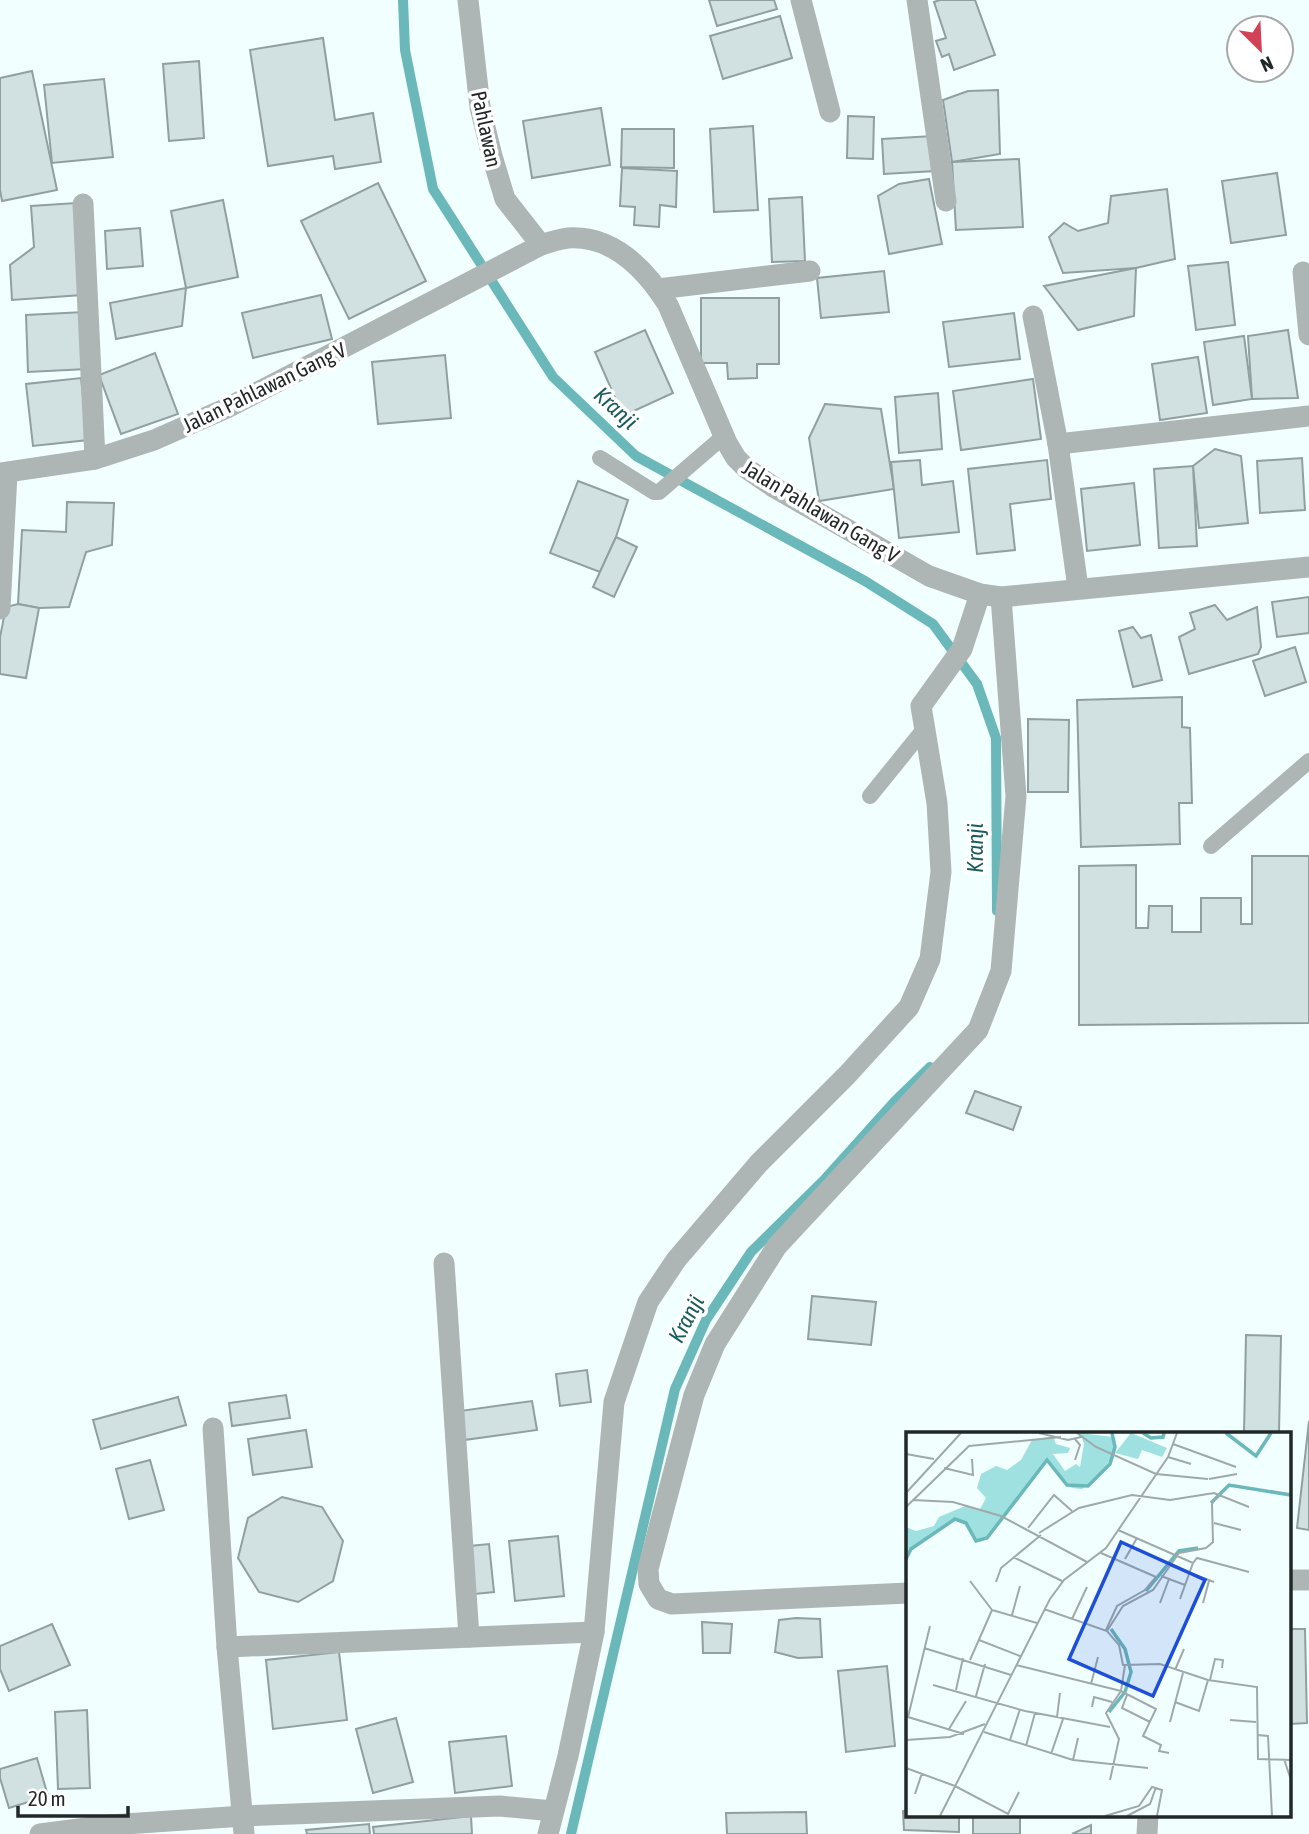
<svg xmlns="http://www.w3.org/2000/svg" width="1309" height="1834" font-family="'Asap Condensed',sans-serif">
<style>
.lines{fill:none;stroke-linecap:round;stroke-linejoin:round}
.stream{stroke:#6ab8b9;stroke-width:10}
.building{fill:#d1e1e1;stroke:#909f9f;stroke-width:2}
.lane{stroke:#aeb5b5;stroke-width:16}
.street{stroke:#aeb5b5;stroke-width:21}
.labels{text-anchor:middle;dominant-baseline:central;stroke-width:7;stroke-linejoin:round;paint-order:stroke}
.street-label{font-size:21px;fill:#222828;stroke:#fff}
.water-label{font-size:23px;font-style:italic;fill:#1a5c5d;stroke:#fff}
.inset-river{fill:none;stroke:#6ab8b9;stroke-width:3.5}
.inset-road{fill:none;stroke:#9fa9a9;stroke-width:2}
.view{fill:#1d4ed8;fill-opacity:0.15;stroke:#1d4ed8;stroke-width:3.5}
.inset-edge{fill:none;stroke:#222828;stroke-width:3.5}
</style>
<rect width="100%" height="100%" fill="#f2ffff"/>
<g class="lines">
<!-- stream -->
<g class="stream">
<path d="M403,0L405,50L433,189L553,377L636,456L865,581L933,624L977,684L996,738L997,911"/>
<path d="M571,1834L675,1389L706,1320L751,1252L824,1180L895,1101L930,1067"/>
</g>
</g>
<!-- building -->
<g class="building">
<path d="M709,0H774L777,9L717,26Z"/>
<path d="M940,0H975L995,55L954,70L949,54L942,57L936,41L946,38L934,2Z"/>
<path d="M780,16L792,58L723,79L710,36Z"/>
<path d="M323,38L335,120L373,113L381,162L335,169L333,156L268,166L250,50Z"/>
<path d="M199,61L204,138L169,141L163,64Z"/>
<path d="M32,71L57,190L2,201L0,190V78Z"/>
<path d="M104,79L113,157L52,163L44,85Z"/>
<path d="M998,90L1000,154L952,162L943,100L968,91Z"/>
<path d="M601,108L610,165L532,178L523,121Z"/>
<path d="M848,116L874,117L873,159L847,158Z"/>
<path d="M753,126L758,210L714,212L710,129Z"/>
<path d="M622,129H674V168L621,167Z"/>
<path d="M933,136L935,171L884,174L882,139Z"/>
<path d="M1019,159L1023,227L956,230L952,162Z"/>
<path d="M622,168L677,171L676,207L660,205L659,227L634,225L635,207L620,206Z"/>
<path d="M1277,173L1286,235L1231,243L1222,181Z"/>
<path d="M929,179L942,244L889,254L878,196L899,184Z"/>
<path d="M378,183L426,281L349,319L301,221Z"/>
<path d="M1167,189L1175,259L1136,268L1063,273L1049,237L1064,223L1078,231L1108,223L1111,196Z"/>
<path d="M802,197L805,261L772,262L769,199Z"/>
<path d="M223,200L238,277L186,288L171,211Z"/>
<path d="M76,203L82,295L12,300L10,265L34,247L31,206Z"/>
<path d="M140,228L143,266L107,269L105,231Z"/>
<path d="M1228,262L1235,325L1196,330L1188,266Z"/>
<path d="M1136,268L1134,316L1078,330L1044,286Z"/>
<path d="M884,271L889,312L821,318L817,278Z"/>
<path d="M186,288L182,326L116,339L110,303Z"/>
<path d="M321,295L332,339L253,358L242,313Z"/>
<path d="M701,298H779V364H757V378L728,379L727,363H701Z"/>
<path d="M84,312L87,369L28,372L26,315Z"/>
<path d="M1014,313L1020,359L949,367L943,322Z"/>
<path d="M645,330L673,393L623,416L595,352Z"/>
<path d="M1288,330L1298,398L1252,399L1248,336Z"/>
<path d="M1244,336L1252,399L1213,405L1204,342Z"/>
<path d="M155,353L178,414L121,434L99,375Z"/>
<path d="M445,355L451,418L378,424L372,362Z"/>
<path d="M1198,357L1207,413L1160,420L1152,364Z"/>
<path d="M81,378L88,440L33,446L26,384Z"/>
<path d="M1033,379L1041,439L961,450L953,391Z"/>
<path d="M938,393L942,449L899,453L895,397Z"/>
<path d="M825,404L881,409L894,489L819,501L809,438Z"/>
<path d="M1215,449L1241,456L1248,523L1199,528L1193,466Z"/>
<path d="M1302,458L1305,510L1260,513L1257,461Z"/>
<path d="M920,460L922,485L953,481L959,532L899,538L891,462Z"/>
<path d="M1047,460L1051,499L1010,504L1015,550L977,554L968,469Z"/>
<path d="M1193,466L1197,546L1159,548L1154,469Z"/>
<path d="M578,481L628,500L616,537L600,572L550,553Z"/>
<path d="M1134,483L1140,545L1087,551L1081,489Z"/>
<path d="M67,502L114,503L112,545L86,552L69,607L39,608L18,604L22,530L66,532Z"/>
<path d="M616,537L637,547L614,597L593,587Z"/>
<path d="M1309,597V633L1277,637L1272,602Z"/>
<path d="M18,604L39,608L26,678L0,674V637L6,607Z"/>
<path d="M1215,605L1227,620L1257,607L1261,647L1258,654L1189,674L1179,637L1195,629L1190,613Z"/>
<path d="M1133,627L1141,638L1151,635L1162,680L1133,687L1119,631Z"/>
<path d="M1295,647L1306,682L1265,696L1253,661Z"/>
<path d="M1182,697V727L1190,728L1192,803H1179L1180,844L1081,847L1077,700Z"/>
<path d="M1028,719L1069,720L1068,792H1028Z"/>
<path d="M1252,856H1309V1023L1079,1025V866L1136,865V928H1148L1149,906H1172V932H1201V898H1241V924H1252Z"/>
<path d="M975,1091L1021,1107L1013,1130L966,1113Z"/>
<path d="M812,1296L876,1302L871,1345L808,1339Z"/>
<path d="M1246,1335L1281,1336L1279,1433H1244Z"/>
<path d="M587,1370L591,1402L560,1406L556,1374Z"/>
<path d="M286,1395L290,1418L232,1426L229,1403Z"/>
<path d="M178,1397L186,1425L101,1449L93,1420Z"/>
<path d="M532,1401L537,1430L464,1440L460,1411Z"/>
<path d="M1309,1421V1530L1297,1528Z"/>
<path d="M306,1430L312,1467L253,1475L248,1439Z"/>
<path d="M150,1460L164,1510L129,1519L116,1469Z"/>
<path d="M282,1497L322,1507L343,1541L333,1581L298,1602L259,1592L238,1558L248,1518Z"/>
<path d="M558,1536L564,1596L515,1601L509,1541Z"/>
<path d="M489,1544L494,1592L475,1594L470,1546Z"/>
<path d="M796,1618L820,1619L822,1657L798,1658L775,1652L779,1620Z"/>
<path d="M702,1622L732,1624L730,1653H703Z"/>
<path d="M52,1624L70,1665L9,1691L0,1669V1646Z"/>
<path d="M1290,1629H1305L1307,1723L1290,1724Z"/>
<path d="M339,1652L347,1720L273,1729L266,1660Z"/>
<path d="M887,1666L895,1746L846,1752L838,1671Z"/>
<path d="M87,1710L90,1788L58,1789L55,1712Z"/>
<path d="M396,1718L413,1782L373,1793L356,1729Z"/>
<path d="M506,1736L512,1786L455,1793L449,1742Z"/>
<path d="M37,1758L48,1796L9,1808L0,1778V1769Z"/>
<path d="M908,1810V1815H959V1832L904,1830L903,1811Z"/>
<path d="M806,1812L807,1834H727L726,1813Z"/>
<rect x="973" y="1815" width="47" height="19"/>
<path d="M471,1816L472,1834H374L373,1827Z"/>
<path d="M369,1824L370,1834H307L306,1830Z"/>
<path d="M1091,1825V1834H1072Z"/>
</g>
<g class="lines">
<!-- lane -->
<g class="lane">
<path d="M600,458L654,492H659L724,436"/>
<path d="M870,796L925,728"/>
<path d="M1211,846L1309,761"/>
</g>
<!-- street -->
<g class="street">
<path d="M468,0L480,107L492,156L505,199L541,245"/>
<path d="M801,0L830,112"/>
<path d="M917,0L946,201"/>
<path d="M83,204L95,459"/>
<path d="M1303,272L1309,335"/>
<path d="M658,289L810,271"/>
<path d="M1033,316L1058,444L1078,588"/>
<path d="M1058,444L1309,416"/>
<path d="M0,473L95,459L154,440L227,408L541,245C550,242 559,239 568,238C613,235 646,270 668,305L727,443L736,458L746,468L775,488L929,576L980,594L1001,597L1309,567"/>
<path d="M0,609L7,473"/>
<path d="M444,1263L469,1637"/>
<path d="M213,1428L227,1647L244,1834"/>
<path d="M1290,1580H1309"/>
<path d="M908,1593L672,1604L658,1599L649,1584L648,1569L694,1395L715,1344L777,1246L978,1030L1001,971L1016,796L1001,597"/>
<path d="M227,1647L594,1632"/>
<path d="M40,1834L110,1825L244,1816L500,1806L553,1811"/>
<path d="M548,1834L568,1756L594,1632L614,1402L648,1302L676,1260L759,1163L847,1075L909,1007L930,959L941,872L937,803L921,706L962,649L980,594"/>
<path d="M1147,1834L1148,1815"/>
</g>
</g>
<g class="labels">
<!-- street labels -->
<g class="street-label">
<text transform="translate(487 129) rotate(78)">Pahlawan</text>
<text transform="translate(264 387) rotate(-26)">Jalan Pahlawan Gang V</text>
<text transform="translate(821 511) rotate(31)">Jalan Pahlawan Gang V</text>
</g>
<!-- water labels -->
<g class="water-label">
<text transform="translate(616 408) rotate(43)">Kranji</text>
<text transform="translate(975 848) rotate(-90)">Kranji</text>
<text transform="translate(686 1319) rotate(-62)">Kranji</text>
</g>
</g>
<!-- overview -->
<g transform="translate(906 1432)">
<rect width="385" height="385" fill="#f2ffff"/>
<path d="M174,1L207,5V24L190,48L176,57L166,56L141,28L81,106L70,109L60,91L49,87L5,117L0,127V95L10,99L28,94L33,85L59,74L74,77L80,66L71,56L75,42L90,34L101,38L115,28L126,8L147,4L150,12L164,16L162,21L147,22L159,39L170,32L174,35L178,12Z" fill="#9fe1e1"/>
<path d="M225,1L261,16L256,25L236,18L232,27L209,21Z" fill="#9fe1e1"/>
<path class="inset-river" d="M237,1L245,6L257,5L258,1M320,1L350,24L365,1M305,71L323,53L385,63M0,127L5,117L49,87L60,91L70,109L81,106L141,28L161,53L182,54L204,32L209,15L206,1M240,159L273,119L292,116M203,280L219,260L225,240L219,217L205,197"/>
<path class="inset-road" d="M133,1L162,8L175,5M171,1L190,15L250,42L302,47M267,12L330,35M0,22L28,27M262,25L285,32M169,28L174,13L169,7M38,36L67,43L66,27M303,47L331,42M0,61L55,1M7,68L47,70L95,84L181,130M0,75L63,14L155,5M308,91L335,98M122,96L148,63L166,79M212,98L287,131L291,126L343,140M133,101L173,76L226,63L264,68L308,61L343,75M195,121L250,145L239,158L211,174L200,198M107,125L156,149M219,127L231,106M263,133L308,150M255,144L279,153M64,149L86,178M90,150L95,136L135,103M274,167L287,131M254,171L263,147M297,171L303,149M138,177L201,199L213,213L217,233L254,232L302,248L351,255L352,327L385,328M106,183L114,154M166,187L181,155M24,194L2,285L58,302M201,199L217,174L247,158L273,121L300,116L307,110L306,72L311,64M73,208L114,224M18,216L105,243M64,228L86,178L131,191M110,233L215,259L219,233M269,238L278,217M304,248L309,227L317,228L316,236M185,252L192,225M27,253L119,279L204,295M50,258L57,226M221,263L216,276L244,290M70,264L79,232M269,270L293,279L302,248M186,275L188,265L206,270M151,285L154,261M324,288L350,290M264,290L277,241M43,297L60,269M78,300L167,328L242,336M351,303L362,304L366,384M0,308L44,305L79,292M104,308L114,277M120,314L129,281M145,322L157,287M378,327L385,348M167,328L172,306M0,336L49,354L102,382L113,360M204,348L213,307L200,281L215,259L250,277L237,304L255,313L253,319L263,321M9,362L16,341M34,384L144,167L158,148L200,116L262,25L271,1M199,384L233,374L246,355L256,358L251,384M221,384L244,372L250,355"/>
<path class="view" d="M215,110L299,148L247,264L163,227Z"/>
<rect width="385" height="385" class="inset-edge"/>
</g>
<!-- north arrow -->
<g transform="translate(1260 49) rotate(156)"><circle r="33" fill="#ffffff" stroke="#a7a9a9" stroke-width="2"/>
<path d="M0-5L12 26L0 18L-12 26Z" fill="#d24256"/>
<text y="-10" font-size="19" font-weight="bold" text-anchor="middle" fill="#222828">N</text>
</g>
<!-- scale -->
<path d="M18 1806v10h110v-10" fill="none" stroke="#222828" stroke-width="3.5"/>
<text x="28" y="1806" font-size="21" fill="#222828" stroke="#ffffff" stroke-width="5" paint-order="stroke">20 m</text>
</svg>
